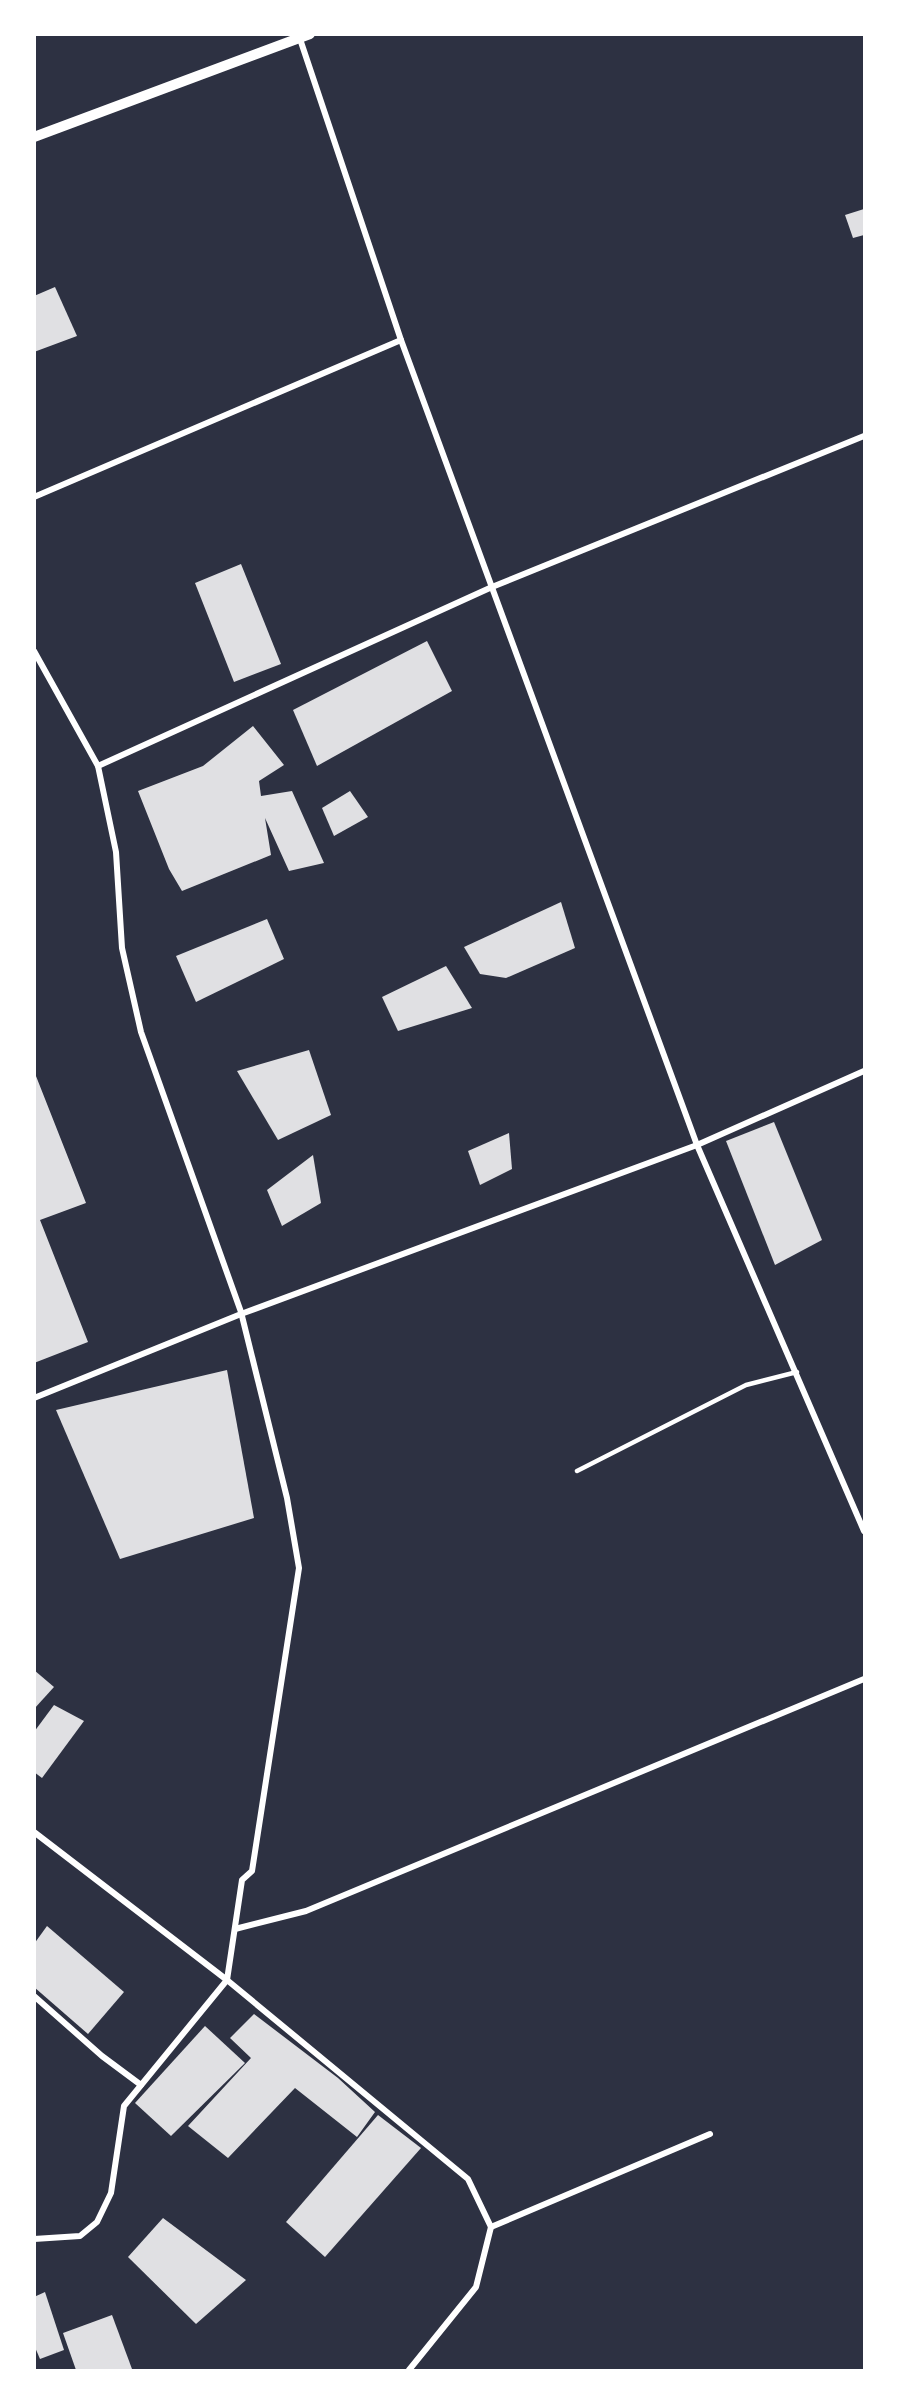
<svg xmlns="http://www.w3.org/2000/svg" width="899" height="2405" font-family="'Titillium Web',sans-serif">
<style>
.building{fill:#e0e0e3}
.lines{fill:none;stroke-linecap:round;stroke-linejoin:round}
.service{stroke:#fff;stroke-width:4.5}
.minor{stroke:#fff;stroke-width:6}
.tertiary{stroke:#fff;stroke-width:10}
</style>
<rect width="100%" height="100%" fill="#2d3142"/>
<!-- building -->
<g class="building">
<path d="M864,209V235L853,238L845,215Z"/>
<path d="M55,287L77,336L34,352V296Z"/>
<path d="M241,564L281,664L234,682L195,583Z"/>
<path d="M427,641L452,691L317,766L293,710Z"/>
<path d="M253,726L284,765L259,781L261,796L292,791L324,863L289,871L265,818L271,855L182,891L169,869L138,791L203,766Z"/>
<path d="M350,791L368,817L334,836L322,808Z"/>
<path d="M561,902L575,948L506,978L480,974L464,947Z"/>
<path d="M267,919L284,959L196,1002L176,956Z"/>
<path d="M446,966L472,1008L398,1031L382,997Z"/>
<path d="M309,1050L331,1115L278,1140L237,1071Z"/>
<path d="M34,1071L86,1203L40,1220L88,1342L34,1363Z"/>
<path d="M774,1122L822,1240L775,1265L726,1141Z"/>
<path d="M509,1133L512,1169L480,1185L468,1151Z"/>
<path d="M313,1155L321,1203L282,1226L267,1190Z"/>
<path d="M227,1370L254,1518L120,1559L56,1410Z"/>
<path d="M34,1670L54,1687L34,1709Z"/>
<path d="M54,1705L84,1721L42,1778L34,1772V1732Z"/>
<path d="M47,1926L124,1992L88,2034L34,1987V1944Z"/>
<path d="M254,2014L338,2078L375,2112L357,2137L295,2088L228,2158L188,2126L251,2058L230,2038Z"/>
<path d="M205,2026L245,2063L171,2136L135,2103Z"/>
<path d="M378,2115L421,2148L325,2257L286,2222Z"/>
<path d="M163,2218L246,2280L196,2324L128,2257Z"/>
<path d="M45,2292L64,2350L40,2359L34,2345V2297Z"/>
<path d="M112,2315L132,2369L76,2370L63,2333Z"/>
</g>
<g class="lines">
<!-- service -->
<path class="service" d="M577,1471L746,1385L797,1372"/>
<!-- minor -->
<g class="minor">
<path d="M299,36L401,340L697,1145L864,1531"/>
<path d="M34,497L401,340"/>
<path d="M34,651L98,766L116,852L122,948L141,1032L241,1312L287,1498L299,1568L252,1871L242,1880L227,1980L124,2106L111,2193L97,2222L80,2236L34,2239"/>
<path d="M98,766L492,587L864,436"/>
<path d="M34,1398L241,1314L697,1145L864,1071"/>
<path d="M34,1832L227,1980L468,2179L491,2227"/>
<path d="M235,1929L306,1911L864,1679"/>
<path d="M34,1996L102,2056L141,2085"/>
<path d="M491,2227L710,2134"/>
<path d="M409,2370L476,2287L491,2227"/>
</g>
<!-- tertiary -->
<path class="tertiary" d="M34,137L310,34"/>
</g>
<!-- border -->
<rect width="899" height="2405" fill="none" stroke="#ffffff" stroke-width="72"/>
</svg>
